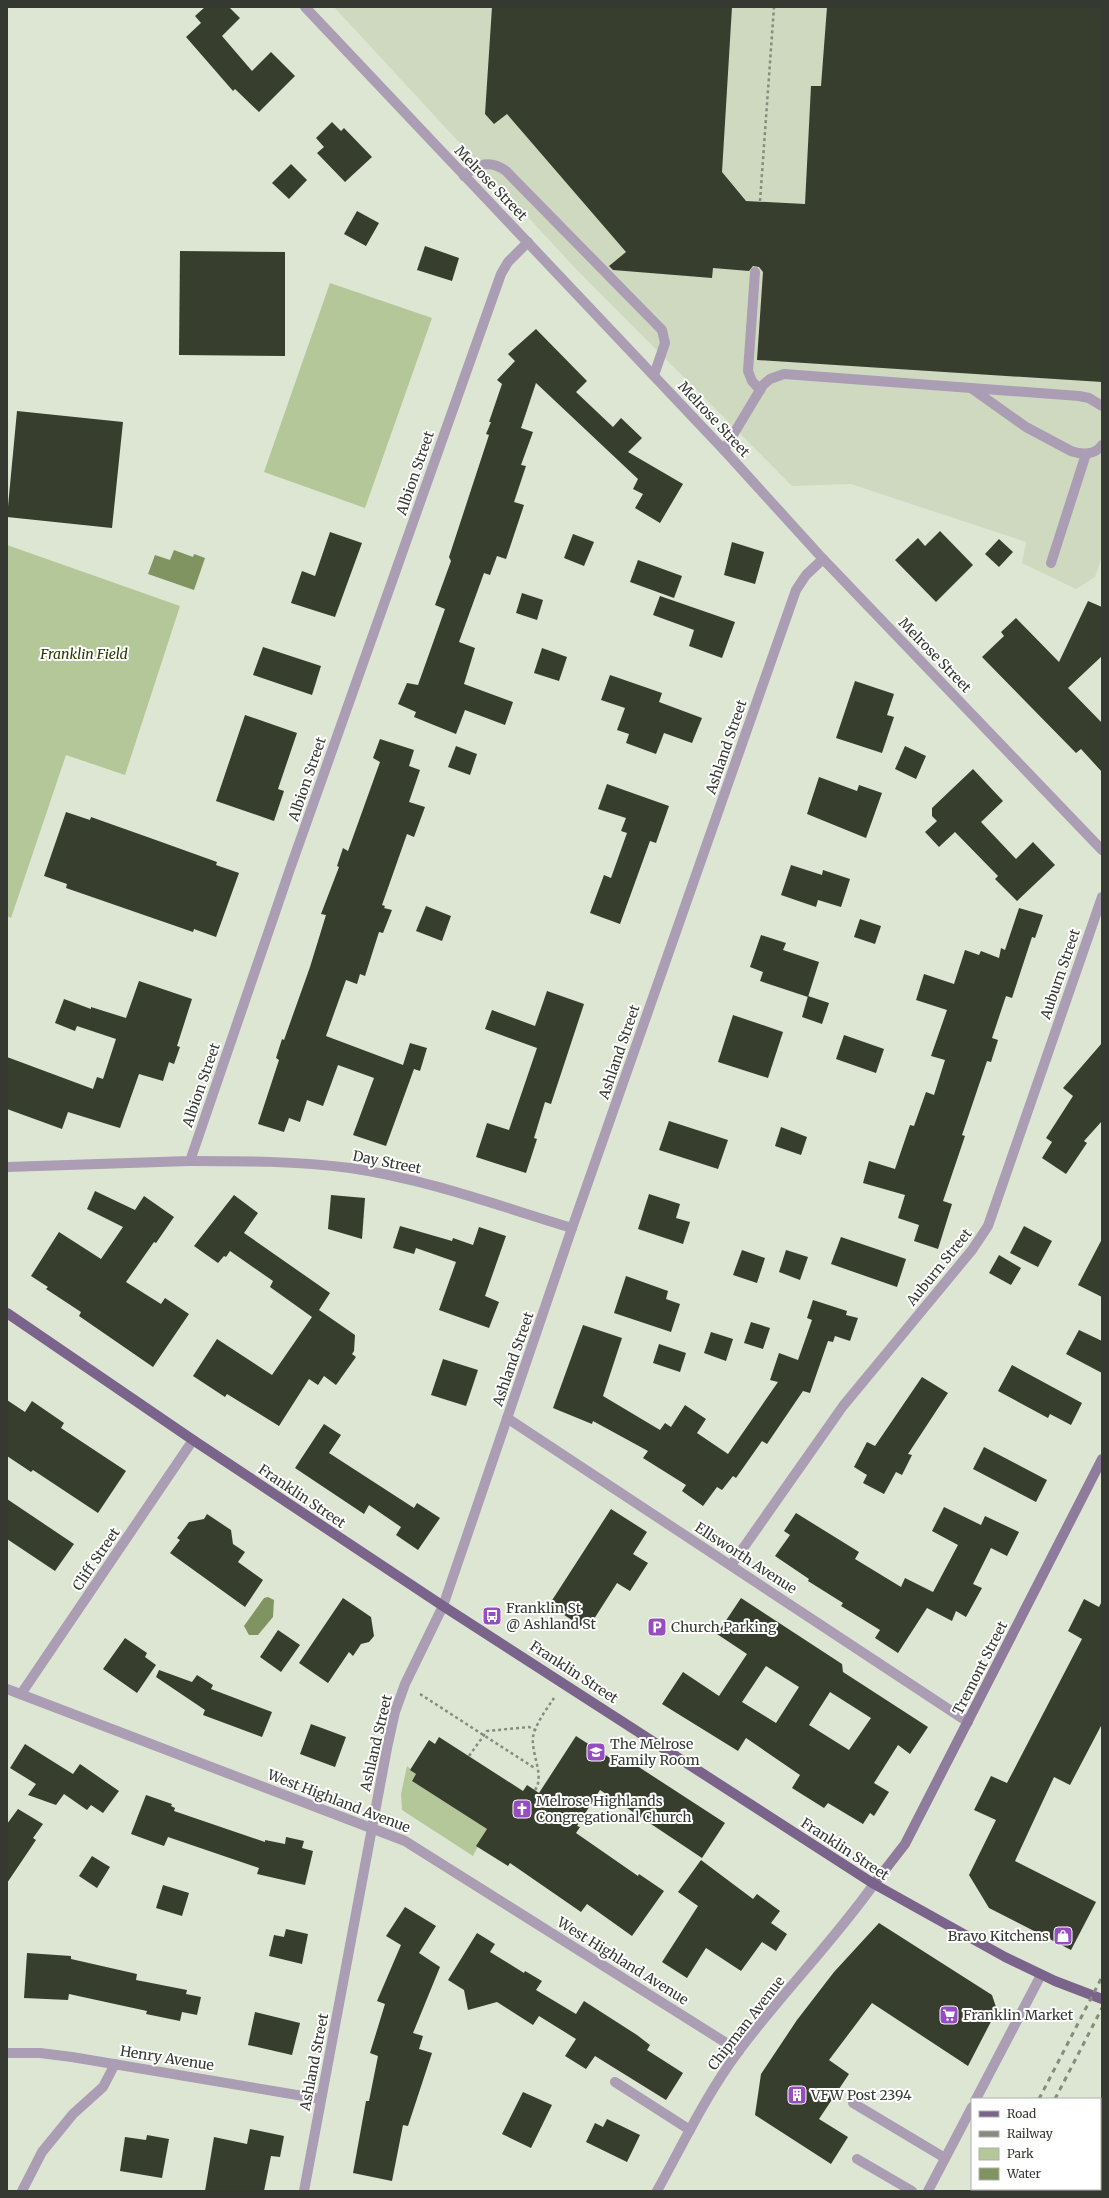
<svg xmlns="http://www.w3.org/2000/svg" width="1109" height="2198" font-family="Merriweather,serif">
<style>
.built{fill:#cfd9c0}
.green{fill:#b3c799}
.water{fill:#7f9460}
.building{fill:#373e2e;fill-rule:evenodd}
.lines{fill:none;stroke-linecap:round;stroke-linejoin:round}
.path{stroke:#868c7f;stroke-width:2.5;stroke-dasharray:3 3;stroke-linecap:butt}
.lane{stroke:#aa9db4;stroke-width:10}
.street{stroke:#aa9db4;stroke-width:10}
.secondary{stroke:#8f7c9c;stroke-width:10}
.primary{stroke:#7b648b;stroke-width:10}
.rail{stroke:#858b7d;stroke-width:3;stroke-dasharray:5 5;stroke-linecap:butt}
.labels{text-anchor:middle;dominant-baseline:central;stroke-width:4;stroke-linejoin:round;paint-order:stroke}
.street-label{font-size:14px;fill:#363932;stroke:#fff}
.park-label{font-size:14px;font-style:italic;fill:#283b00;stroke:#fff}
.poi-label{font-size:14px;fill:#363932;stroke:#fff;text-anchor:start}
</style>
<rect width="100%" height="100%" fill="#dde6d2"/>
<!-- built -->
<path class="built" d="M334,7H1102V556L1095,577L1076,589L1022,563L1026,542L851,484L792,486L575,268Z"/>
<!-- green -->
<g class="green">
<path d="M330,283L432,318L365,508L264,472Z"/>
<path d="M7,545L180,606L125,775L66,755L11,918L7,916Z"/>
<path d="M407,1766L416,1774L412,1781L487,1829L473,1856L402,1810L401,1794Z"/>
</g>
<!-- water -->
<g class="water">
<path d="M174,550L193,557L194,554L205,558L194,590L148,574L155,555L170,560Z"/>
<path d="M268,1597L274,1600L273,1617L258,1635H249L244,1626L264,1598Z"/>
</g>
<!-- building -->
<g class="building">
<path d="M205,7H229L240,18L222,36L252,71L271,52L295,76L259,112L235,89L233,91L186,37L201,23L195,16Z"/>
<path d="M492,7H732L722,172L746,201L805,204L811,86H821L827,7H1102V382L757,360L763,272L759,267L753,266L749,271L713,268L712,278L613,270L609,266L626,252L507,114L494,124L485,114Z"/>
<path d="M332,122L341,131L344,128L372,157L345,182L317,153L324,147L316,138Z"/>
<path d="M291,164L307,180L289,199L272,183Z"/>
<path d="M357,211L379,223L366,246L344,234Z"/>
<path d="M425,246L459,258L452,281L417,270Z"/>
<path d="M180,251L285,252V356L179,355Z"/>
<path d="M536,329L587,381L576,392L613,427L621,418L642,438L628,452L683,484L660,523L635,508L643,494L633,489L638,479L536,383L521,428L533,432L521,465L526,466L514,502L524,505L506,559L497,556L490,575L484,573L459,642L475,648L464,684L513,702L505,725L465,710L456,734L414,717L416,712L398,704L407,683L418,685L445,609L435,605L451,561L449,557L489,435L486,434L491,422H489L502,384L497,380L515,361L508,354Z"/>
<path d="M17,411L123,422L112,528L7,517Z"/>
<path d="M940,531L973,565L936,602L895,560L918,538L925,546Z"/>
<path d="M330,532L362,543L335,617L291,603L302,571L315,576Z"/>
<path d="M573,534L594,542L584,566L564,558Z"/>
<path d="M999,539L1013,552L999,567L985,554Z"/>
<path d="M732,542L764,552L755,584L724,575Z"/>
<path d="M638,560L682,576L674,598L630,582Z"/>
<path d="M522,593L543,600L537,620L516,613Z"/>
<path d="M660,596L735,622L722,658L689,646L694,630L653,615Z"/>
<path d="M1088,601L1102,607V656L1068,688L1102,723V772L1081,749L1076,753L982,657L1004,636L1001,632L1016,618L1059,662Z"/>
<path d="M263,647L321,666L312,695L253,675Z"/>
<path d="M542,648L567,657L559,681L534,673Z"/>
<path d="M610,675L662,693L659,702L702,718L692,743L664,733L656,754L626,743L629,734L617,730L625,708L601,700Z"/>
<path d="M855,681L894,694L887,715L894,717L882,753L836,738Z"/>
<path d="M245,715L297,733L278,789L284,791L274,821L216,801Z"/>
<path d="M380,739L414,750L409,766L420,770L409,802L425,807L414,837L407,834L382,905L385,906L384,908L392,910L383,933L379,932L365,976L360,974L357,984L346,980L326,1036L403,1065L410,1043L427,1048L420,1071L414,1069L386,1146L353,1135L374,1078L338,1065L323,1106L307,1100L300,1122L289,1118L284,1132L258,1124L279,1060L276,1058L282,1039L284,1040L310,967L326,915L321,914L339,867L337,866L343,848L348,851L380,762L373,758Z"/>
<path d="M456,746L477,754L470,775L448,767Z"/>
<path d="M905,746L926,756L916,779L895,769Z"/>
<path d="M973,769L1003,801L981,822L1016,859L1033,842L1055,865L1017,901L995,879L998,876L955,832L939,847L925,832L937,821L932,816V808Z"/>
<path d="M819,777L857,791L859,785L882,793L866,838L807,814Z"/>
<path d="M607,784L669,806L656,843L650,841L620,924L590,913L604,875L611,878L627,833L621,831L626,818L598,809Z"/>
<path d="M66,812L90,820L91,817L153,839L217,862L216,865L239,873L216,937L194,929L193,932L66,888L67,884L44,876Z"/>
<path d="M791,865L822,875L823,870L850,879L841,907L818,900L816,907L781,895Z"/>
<path d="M426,906L451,916L442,941L416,931Z"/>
<path d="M1019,908L1043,915L1035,938L1032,937L1012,998L1006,996L992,1038L998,1040L991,1062L987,1061L962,1135L965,1136L943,1201L952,1204L938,1249L914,1241L919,1225L898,1218L905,1195L863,1183L869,1161L895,1169L910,1125L914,1126L926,1092L934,1095L945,1060L931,1056L947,1010L916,1000L924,974L954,984L965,950L979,955L981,951L999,958L1001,948L1005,950Z"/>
<path d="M860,919L881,926L875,944L854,937Z"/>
<path d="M761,935L786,943L783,950L819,962L808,997L760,981L763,972L750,967Z"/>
<path d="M139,981L192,999L177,1046L180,1047L174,1064L169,1062L163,1081L139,1074L120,1128L68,1112L62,1129L7,1109V1057L93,1089L97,1077L103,1079L116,1039L77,1026L75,1031L55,1023L64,999L91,1009V1007L126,1018Z"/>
<path d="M547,991L584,1004L551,1104L545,1102L534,1138L537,1139L526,1173L476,1157L487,1123L509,1130L537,1048L485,1029L492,1010L535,1026Z"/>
<path d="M808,996L829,1003L822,1024L802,1017Z"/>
<path d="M733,1015L783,1032L768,1078L718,1062Z"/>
<path d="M844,1035L884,1049L876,1073L836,1059Z"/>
<path d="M1102,1043V1121L1084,1141L1087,1143L1066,1174L1042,1158L1052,1142L1046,1138L1073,1096L1063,1088Z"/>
<path d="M669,1121L728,1140L718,1169L659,1150Z"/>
<path d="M781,1127L807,1137L801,1155L775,1146Z"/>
<path d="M95,1191L135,1210L144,1196L174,1217L156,1243L154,1242L126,1282L161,1304L165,1298L189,1314L153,1367L79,1316L81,1312L46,1289L48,1287L31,1276L59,1232L101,1259L123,1227L87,1209Z"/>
<path d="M649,1194L680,1204L676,1218L690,1222L683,1244L638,1229Z"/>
<path d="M234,1195L258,1213L244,1233L330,1293L319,1310L355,1335L354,1351L352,1354L356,1357L336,1385L324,1376L318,1385L309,1379L279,1426L227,1394L225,1397L193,1376L217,1339L272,1375L312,1317L270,1287L273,1281L230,1251L226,1257L224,1256L218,1263L194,1246Z"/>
<path d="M331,1195L365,1198L362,1239L328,1229Z"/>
<path d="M400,1226L452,1241L453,1238L473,1245L479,1227L506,1236L485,1296L499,1302L489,1328L439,1310L456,1262L416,1248L414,1254L393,1248Z"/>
<path d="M1024,1226L1052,1241L1038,1267L1010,1253Z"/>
<path d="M841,1237L906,1259L897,1287L831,1264Z"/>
<path d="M1102,1239V1297L1078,1285Z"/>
<path d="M742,1250L765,1258L757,1283L733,1275Z"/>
<path d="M786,1250L808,1257L800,1280L779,1272Z"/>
<path d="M999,1255L1021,1268L1011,1285L989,1273Z"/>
<path d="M626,1276L668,1291L666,1299L680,1304L671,1332L614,1313Z"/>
<path d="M813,1300L847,1311L846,1315L858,1318L850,1341L835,1336L833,1342L828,1341L810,1393L803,1391L767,1444L762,1441L736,1478L733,1476L722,1490L717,1487L703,1506L682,1491L686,1485L643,1458L648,1451L593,1421L592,1424L553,1408L583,1325L622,1338L603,1396L660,1430L665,1423L671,1427L685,1405L706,1419L697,1433L728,1454L778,1382L770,1380L779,1353L798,1360L812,1320L807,1318Z"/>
<path d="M751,1322L770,1328L763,1349L744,1343Z"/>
<path d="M1079,1330L1102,1341V1373L1066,1354Z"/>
<path d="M711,1332L733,1339L726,1361L704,1353Z"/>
<path d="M659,1344L686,1353L680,1372L653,1363Z"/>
<path d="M443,1359L478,1370L466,1406L431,1395Z"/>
<path d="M1012,1365L1082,1403L1071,1425L1050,1414L1048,1418L998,1391Z"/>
<path d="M922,1377L948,1393L908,1454L912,1455L902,1475L896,1472L884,1494L863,1483L867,1475L854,1467L867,1442L875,1446Z"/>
<path d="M7,1400L25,1412L32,1401L64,1423L61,1428L126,1471L98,1513L33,1470L31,1472L7,1456Z"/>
<path d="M324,1424L341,1435L329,1453L414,1508L417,1503L440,1518L418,1550L396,1535L401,1527L369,1505L364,1514L295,1468Z"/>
<path d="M984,1447L1047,1480L1036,1502L973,1469Z"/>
<path d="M7,1499L74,1544L55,1571L7,1539Z"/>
<path d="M944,1507L981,1525L985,1516L1019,1532L1007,1556L991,1548L973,1584L982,1588L966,1617L956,1611L952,1621L927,1608L898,1653L875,1638L880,1630L841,1606L843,1603L808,1581L809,1579L775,1556L790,1535L784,1531L796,1513L859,1552L855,1559L901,1587L905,1578L933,1592L958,1545L932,1531Z"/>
<path d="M611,1509L647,1532L633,1554L648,1563L630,1591L617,1583L587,1630L549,1605Z"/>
<path d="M207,1514L231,1530L233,1544L245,1552L238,1562L263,1580L245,1607L170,1553L180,1540L177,1538L189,1522L204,1519Z"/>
<path d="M343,1598L371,1617L374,1636L369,1642L361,1644L353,1656L349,1652L328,1683L299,1663Z"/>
<path d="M741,1598L842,1664L843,1672L928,1727L910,1754L898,1745L874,1783L889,1792L874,1816L870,1813L863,1824L828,1803L824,1808L792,1788L800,1775L746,1738L738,1751L662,1704L683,1672L719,1696L747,1654L717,1634ZM766,1666L799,1687L776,1723L742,1702ZM830,1692L871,1718L849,1750L809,1725Z"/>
<path d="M1084,1599L1099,1607L1102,1601V1724L1070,1785L1054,1777L1015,1861L1096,1902L1071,1950L989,1908L969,1875L996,1820L974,1810L991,1776L1007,1783L1082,1639L1068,1631Z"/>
<path d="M278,1630L300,1645L281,1672L260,1657Z"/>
<path d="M125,1638L147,1653L145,1657L156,1665L137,1693L103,1669Z"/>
<path d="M159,1670L192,1682L197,1675L213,1685L211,1689L272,1712L262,1737L203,1715L205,1710L156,1677Z"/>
<path d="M311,1724L346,1737L335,1767L300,1754Z"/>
<path d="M576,1736L624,1767L628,1760L725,1823L702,1858L600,1790L577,1826L580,1827L576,1833L638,1876L639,1874L664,1891L632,1936L587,1904L581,1912L510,1863L508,1866L476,1846L487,1829L412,1781L416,1774L410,1770L429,1740L435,1744L439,1737L523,1791L527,1785L539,1793Z"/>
<path d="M25,1744L73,1774L80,1764L119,1791L103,1813L91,1805L87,1810L64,1794L56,1805L28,1795L36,1784L10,1768Z"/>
<path d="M146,1795L172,1804L171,1806L175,1808L174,1811L265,1842V1840L285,1844L286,1837L304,1841L302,1848L313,1851L305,1885L257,1874L259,1868L168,1837L164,1846L131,1834Z"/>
<path d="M18,1809L43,1824L33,1838L36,1840L7,1883V1824Z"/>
<path d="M92,1856L110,1867L97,1888L79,1876Z"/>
<path d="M701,1860L753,1899L757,1894L780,1911L771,1923L787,1934L776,1951L762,1942L741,1971L706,1948L687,1978L662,1962L698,1906L678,1892Z"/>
<path d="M163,1885L189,1893L182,1916L156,1908Z"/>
<path d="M405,1907L436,1926L419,1953L440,1967L413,2033L423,2036L419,2049L432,2053L408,2126L403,2125L392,2181L353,2173L366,2101H369L378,2056L370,2053L385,2004L377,2001L401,1945L386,1936Z"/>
<path d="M879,1923L992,1995L997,2010L968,2066L872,2003L829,2060L849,2074L819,2119L848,2137L831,2164L755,2115L761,2074L797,2020L834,1972Z"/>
<path d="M286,1929L308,1934L302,1964L269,1956L274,1935L284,1937Z"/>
<path d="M477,1933L495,1944L490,1952L524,1973L525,1971L542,1981L536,1990L576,2014L584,2001L637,2035L650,2045L647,2050L683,2073L666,2100L595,2056L586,2069L565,2056L576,2039L539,2016L533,2025L497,2002L468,2010L464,1990L448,1980Z"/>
<path d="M27,1953L71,1956V1959L137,1974L136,1980L187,1990L186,1994L201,1997L197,2015L182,2012L180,2021L146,2014L147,2011L69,1994L68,2000L24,1998Z"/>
<path d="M255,2012L300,2023L292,2055L248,2045Z"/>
<path d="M523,2092L552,2105L531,2148L502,2134Z"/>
<path d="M607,2119L640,2135L627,2162L586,2142L595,2123L603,2127Z"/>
<path d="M250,2129L284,2136L280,2157L271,2156L264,2191H205L214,2137L247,2144Z"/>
<path d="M147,2135L169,2139L162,2178L120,2171L125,2137L146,2140Z"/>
</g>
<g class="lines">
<!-- path -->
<g class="path">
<path d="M760,201L774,7"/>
<path d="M420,1694L536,1769"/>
<path d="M469,1756L487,1731L529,1727L535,1730"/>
<path d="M535,1790C545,1776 531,1754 533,1737C536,1723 546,1710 554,1698"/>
</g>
<!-- lane -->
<g class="lane">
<path d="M464,176C478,164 490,159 506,171L662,330L665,343L654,375"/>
<path d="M755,272L748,371L752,381L760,390"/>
<path d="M971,388L1026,427L1071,451C1082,455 1095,455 1102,445"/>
<path d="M724,450L763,385L770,379L784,374L1079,396L1089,398L1102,406"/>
<path d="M1051,563L1086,454"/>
<path d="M853,2103L945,2158"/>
<path d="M857,2159L912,2191"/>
</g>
<!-- street -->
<g class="street">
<path d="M305,7L724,450L823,559L1102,850"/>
<path d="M190,1161C243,1161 297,1161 350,1168C426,1179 499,1206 572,1228"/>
<path d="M7,1167L190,1161L290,869L501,274L508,262L528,242"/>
<path d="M507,1418L968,1722"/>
<path d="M732,1564L843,1406L972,1250L988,1226L1102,897"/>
<path d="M7,1689L405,1841L739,2051"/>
<path d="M21,1694L193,1440"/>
<path d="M7,2053H40L72,2057L321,2099"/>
<path d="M615,2082L690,2130"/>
<path d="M976,2099L1041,1975"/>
<path d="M1100,2154L1102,2150"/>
<path d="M22,2191L42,2152L73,2114L103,2087L115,2064"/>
<path d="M304,2191L387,1748L395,1712L405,1684L443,1606L572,1228L796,590L806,575L823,559"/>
<path d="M657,2191C683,2144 706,2095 738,2052C781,1994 832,1943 874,1884"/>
<path d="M928,2191L972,2107"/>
<path d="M1081,2191L1082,2189"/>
</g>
<!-- secondary -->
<path class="secondary" d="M874,1884L905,1844L1102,1459"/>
<!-- primary -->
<path class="primary" d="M7,1313L193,1440L443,1606L874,1884L1005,1957L1055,1981L1102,1999"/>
<!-- rail -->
<g class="rail">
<path d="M1039,2099L1102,1977"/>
<path d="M1055,2099L1102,2008"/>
<path d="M991,2191L992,2189"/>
<path d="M1007,2191L1008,2189"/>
</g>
</g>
<!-- icons -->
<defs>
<g id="bus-square" transform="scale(1)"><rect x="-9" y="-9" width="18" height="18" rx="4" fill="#954dc0" stroke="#fff"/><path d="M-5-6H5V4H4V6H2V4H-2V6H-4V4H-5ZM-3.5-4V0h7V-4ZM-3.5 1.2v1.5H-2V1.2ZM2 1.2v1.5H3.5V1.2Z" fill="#fff"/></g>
<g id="parking-square" transform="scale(1)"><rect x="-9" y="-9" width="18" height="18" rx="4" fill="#954dc0" stroke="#fff"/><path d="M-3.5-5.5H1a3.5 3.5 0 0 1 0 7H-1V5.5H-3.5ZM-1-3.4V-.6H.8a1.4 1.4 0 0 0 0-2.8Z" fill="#fff"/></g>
<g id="school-square" transform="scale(1)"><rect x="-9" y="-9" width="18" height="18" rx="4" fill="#954dc0" stroke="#fff"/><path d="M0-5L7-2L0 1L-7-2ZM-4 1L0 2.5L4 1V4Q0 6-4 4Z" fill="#fff"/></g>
<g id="church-square" transform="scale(1)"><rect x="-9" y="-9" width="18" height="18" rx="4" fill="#954dc0" stroke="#fff"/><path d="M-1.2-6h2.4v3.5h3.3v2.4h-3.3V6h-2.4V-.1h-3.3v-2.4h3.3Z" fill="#fff"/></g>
<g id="shop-square" transform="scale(1)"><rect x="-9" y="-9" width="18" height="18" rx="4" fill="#954dc0" stroke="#fff"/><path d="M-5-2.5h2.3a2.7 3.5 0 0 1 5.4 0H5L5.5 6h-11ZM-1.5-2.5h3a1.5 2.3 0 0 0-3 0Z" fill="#fff"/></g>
<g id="supermarket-square" transform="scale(1)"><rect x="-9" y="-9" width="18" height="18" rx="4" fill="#954dc0" stroke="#fff"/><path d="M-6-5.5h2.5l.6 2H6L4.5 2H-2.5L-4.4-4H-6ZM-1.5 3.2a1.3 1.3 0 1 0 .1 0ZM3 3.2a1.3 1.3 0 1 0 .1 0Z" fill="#fff"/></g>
<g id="building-square" transform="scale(1)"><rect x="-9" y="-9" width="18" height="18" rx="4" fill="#954dc0" stroke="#fff"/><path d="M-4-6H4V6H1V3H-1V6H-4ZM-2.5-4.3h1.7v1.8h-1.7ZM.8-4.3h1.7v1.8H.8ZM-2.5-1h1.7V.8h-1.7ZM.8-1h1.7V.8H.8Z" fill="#fff"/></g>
</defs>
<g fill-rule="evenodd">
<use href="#bus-square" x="492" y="1616"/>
<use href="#parking-square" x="657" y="1627"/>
<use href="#school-square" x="596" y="1752"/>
<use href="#church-square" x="522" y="1809"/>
<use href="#shop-square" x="1063" y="1936"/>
<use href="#supermarket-square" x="949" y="2015"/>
<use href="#building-square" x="797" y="2095"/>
</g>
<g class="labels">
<!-- street labels -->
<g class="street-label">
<text transform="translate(491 183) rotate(46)">Melrose Street</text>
<text transform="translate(714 419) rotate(47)">Melrose Street</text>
<text transform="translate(415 473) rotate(-71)">Albion Street</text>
<text transform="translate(935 655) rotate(46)">Melrose Street</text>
<text transform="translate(726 747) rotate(-71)">Ashland Street</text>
<text transform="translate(307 779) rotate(-71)">Albion Street</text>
<text transform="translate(1060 974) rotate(-71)">Auburn Street</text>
<text transform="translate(619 1052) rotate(-71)">Ashland Street</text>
<text transform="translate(201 1085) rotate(-71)">Albion Street</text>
<text transform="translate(387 1162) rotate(11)">Day Street</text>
<text transform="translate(939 1267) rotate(-51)">Auburn Street</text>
<text transform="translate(513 1359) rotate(-71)">Ashland Street</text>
<text transform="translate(302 1496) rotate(34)">Franklin Street</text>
<text transform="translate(746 1558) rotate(33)">Ellsworth Avenue</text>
<text transform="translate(96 1559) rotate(-56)">Cliff Street</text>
<text transform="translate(980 1668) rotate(-63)">Tremont Street</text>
<text transform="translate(574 1672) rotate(33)">Franklin Street</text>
<text transform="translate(376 1743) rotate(-77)">Ashland Street</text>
<text transform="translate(339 1801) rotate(21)">West Highland Avenue</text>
<text transform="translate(845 1849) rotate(33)">Franklin Street</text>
<text transform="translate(623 1961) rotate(32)">West Highland Avenue</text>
<text transform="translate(746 2023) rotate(-52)">Chipman Avenue</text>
<text transform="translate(167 2058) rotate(9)">Henry Avenue</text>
<text transform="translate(314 2062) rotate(-79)">Ashland Street</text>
</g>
<!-- park labels -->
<g class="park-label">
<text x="84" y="654">Franklin Field</text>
</g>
<!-- poi labels -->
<g class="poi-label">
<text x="506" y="1608">Franklin St<tspan x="506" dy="16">@ Ashland St</tspan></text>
<text x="671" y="1627">Church Parking</text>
<text x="610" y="1744">The Melrose<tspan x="610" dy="16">Family Room</tspan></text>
<text x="536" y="1801">Melrose Highlands<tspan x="536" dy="16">Congregational Church</tspan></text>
<text x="1049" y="1936" text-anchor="end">Bravo Kitchens</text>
<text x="963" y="2015">Franklin Market</text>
<text x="811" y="2095">VFW Post 2394</text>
</g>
</g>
<!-- border -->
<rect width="1109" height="2198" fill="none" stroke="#363932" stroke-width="16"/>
<!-- legend -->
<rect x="971" y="2098" width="130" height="92" fill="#ffffff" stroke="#afb0ad"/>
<rect x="979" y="2111" width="20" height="6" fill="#7b648b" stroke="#afb0ad"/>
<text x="1007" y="2118" font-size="12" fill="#363932">Road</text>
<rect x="979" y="2131" width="20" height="6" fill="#858b7d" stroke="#afb0ad"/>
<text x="1007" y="2138" font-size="12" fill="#363932">Railway</text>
<rect x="979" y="2148" width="20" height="12" fill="#b3c799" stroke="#afb0ad"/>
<text x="1007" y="2158" font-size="12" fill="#363932">Park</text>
<rect x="979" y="2168" width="20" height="12" fill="#7f9460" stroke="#afb0ad"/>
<text x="1007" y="2178" font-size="12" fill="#363932">Water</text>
</svg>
